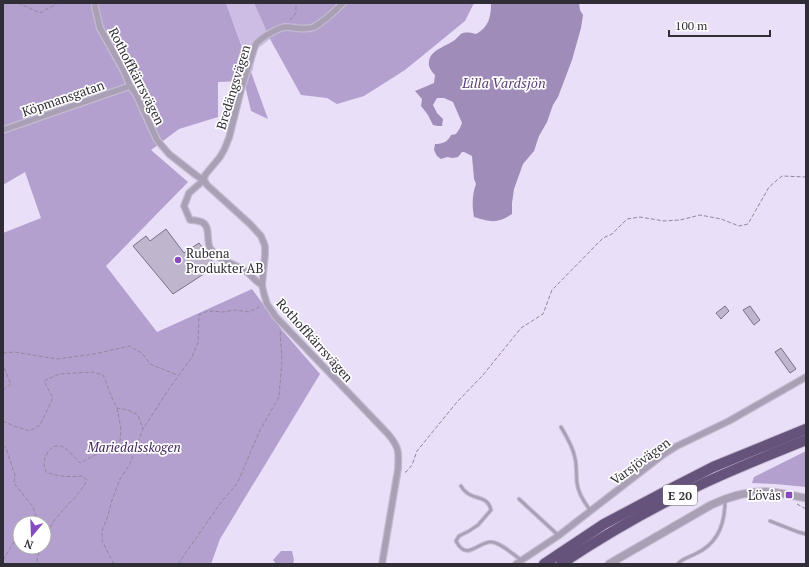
<svg xmlns="http://www.w3.org/2000/svg" width="809" height="567" font-family="'PT Serif',serif">
<style>
.green{fill:#cdbce4}
.forest{fill:#b4a0ce;fill-rule:evenodd}
.water{fill:#9f8cb8}
.building{fill:#bfb5cd;stroke:#7a7187}
.lines{fill:none;stroke-linecap:round;stroke-linejoin:round}
.service-casing{stroke:#c4bbd1;stroke-width:4.5}
.minor-casing{stroke:#c4bbd1;stroke-width:8}
.tertiary-casing{stroke:#c4bbd1;stroke-width:9}
.motorway-casing{stroke:#c4bbd1;stroke-width:12}
.path{stroke:#90899b;stroke-width:1;stroke-dasharray:4 2;stroke-linecap:butt}
.service{stroke:#a9a0b5;stroke-width:2.5}
.minor{stroke:#a9a0b5;stroke-width:5.5}
.tertiary{stroke:#a9a0b5;stroke-width:7}
.motorway{stroke:#66537c;stroke-width:10}
.poi-dot{fill:#874bc1;stroke:#fff;stroke-width:1.5}
.labels{text-anchor:middle;dominant-baseline:central;stroke-width:3.5;stroke-linejoin:round;paint-order:stroke}
.shield{fill:#fff;stroke:#6f6c73;stroke-width:1}
.shield-label{font-size:12px;font-weight:bold;fill:#312d37}
.street-label{font-size:13px;fill:#312d37;stroke:#fff}
.poi-label{font-size:13px;fill:#312d37;stroke:#fff;text-anchor:start}
.park-label{font-size:13px;font-style:italic;fill:#40245c;stroke:#fff}
.water-label{font-size:14px;font-style:italic;fill:#5c407a;stroke:#fff}
</style>
<rect width="100%" height="100%" fill="#e9dff8"/>
<!-- green -->
<path class="green" d="M226,3H254L270,39L257,49L252,73Z"/>
<!-- forest -->
<g class="forest">
<path d="M3,3H226L268,119L251,111L244,81L218,82V117L179,129L151,150L188,182L106,266L157,332L252,289L282,330L320,374L220,539L211,564H3V233L41,218L25,172L3,185ZM20,523H44V547H20Z"/>
<path d="M254,3H474L465,21L405,70L364,96L337,104L327,98L301,95L270,39Z"/>
<path d="M806,451V487L775,484L752,483L754,477Z"/>
<path d="M281,551H292L294,560L293,564H276L273,560Z"/>
</g>
<!-- water -->
<path class="water" d="M491,3H579L580,10L583,15L581,28L572,60L558,97L553,105L547,122L539,136L534,151L523,164L514,189L512,203V214C497,224 491,222 474,217C472,205 472,195 476,184L474,179L472,156L464,152H462L458,157L453,158L447,157L441,159L437,156L434,150L435,144C442,144 448,142 451,135L456,134L460,128L462,123L453,102L444,98H437L433,105L437,113L443,119L442,126H438L433,125L428,115L421,106L422,99L415,91L427,86L434,83L435,75C431,71 428,67 429,61C431,49 448,46 456,39C458,37 460,34 463,33C468,32 472,33 476,34C489,27 491,17 491,3Z"/>
<!-- building -->
<g class="building">
<path d="M166,229L184,253L199,243L216,266L173,294L133,246L146,236L150,241Z"/>
<path d="M725,306L729,311L721,319L716,313Z"/>
<path d="M750,306L760,320L754,325L743,310Z"/>
<path d="M781,348L796,369L790,373L775,352Z"/>
</g>
<g class="lines">
<!-- service casing -->
<g class="service-casing">
<g id="service">
<path d="M561,427C567,437 573,447 575,458C577,466 576,475 577,483C578,493 584,502 590,510"/>
<path d="M461,486C462,487 463,490 465,491C474,501 487,494 491,510L478,525L469,531L459,536L456,541C467,562 477,542 491,542C500,542 514,555 521,560"/>
<path d="M519,499L558,535"/>
<path d="M770,521L798,532L806,534"/>
<path d="M678,564C682,558 691,557 697,553C718,543 725,523 725,501"/>
</g>
</g>
<!-- minor casing -->
<g class="minor-casing">
<g id="minor">
<path d="M95,3V7L100,28L125,73L130,86L136,94L157,140L169,154L197,176L204,180L207,185L250,224L261,236L265,246V255L262,285L264,294L267,304L276,317L388,434C399,447 399,451 398,469L382,564"/>
<path d="M3,130L130,86"/>
<path d="M262,285C256,282 253,277 248,273C237,264 218,261 210,248C206,240 211,227 202,222C199,221 194,220 190,220L184,206L189,193L204,180L205,175L220,157L224,150L229,138L241,90L255,46C256,44 257,42 259,41C264,36 280,27 286,27C296,27 305,31 314,27C323,22 336,10 343,3"/>
<path d="M516,564L558,536L664,454L677,446L729,421L806,377"/>
</g>
</g>
<!-- tertiary casing -->
<g class="tertiary-casing">
<path id="tertiary" d="M609,564L711,505C732,495 755,489 778,493C788,494 797,497 806,498"/>
</g>
<!-- motorway casing -->
<g class="motorway-casing">
<g id="motorway">
<path d="M544,564L604,524L672,488L713,467L806,429"/>
<path d="M561,564C606,534 653,507 702,484C736,468 771,454 806,440"/>
</g>
</g>
<!-- path -->
<g class="path">
<path d="M18,3L40,13L58,3"/>
<path d="M290,20L296,13V3"/>
<path d="M3,353L15,352L57,359L94,354L129,346L142,353L150,364L177,375"/>
<path d="M3,362L4,368L11,384L3,390"/>
<path d="M3,421L14,426L30,431L40,425L53,398L44,381L59,374L92,372L103,375C108,386 111,398 117,408L128,410L138,415L143,429"/>
<path d="M3,445L6,448L15,475L14,483L33,507L36,516L34,523"/>
<path d="M405,472H406L412,465L417,451L457,402L483,375L521,328L543,314L552,290L603,238L612,234L627,219L640,217L664,221L680,220L700,215L721,219L739,226L748,224L769,187L782,176L806,177"/>
<path d="M797,504L806,509"/>
<path d="M44,544C50,536 48,531 52,524C62,508 79,497 87,480L82,476C69,477 58,477 46,472C46,470 44,466 44,463C45,453 53,442 63,447C69,450 75,458 80,463L97,454L110,445L120,441L121,429L117,408"/>
<path d="M42,547C38,552 37,557 37,563L43,564"/>
<path d="M3,560L15,540L20,535"/>
<path d="M114,564L102,541V531L108,516L111,503L120,479L130,464L143,429L169,389L192,357L198,342L199,315L208,311L224,312L234,310L249,312L261,306"/>
<path d="M178,564L222,501L237,484L260,430L279,397L282,361L280,330"/>
</g>
<!-- service -->
<use href="#service" class="service"/>
<!-- minor -->
<use href="#minor" class="minor"/>
<!-- tertiary -->
<use href="#tertiary" class="tertiary"/>
<!-- motorway -->
<use href="#motorway" class="motorway"/>
</g>
<!-- markers -->
<g class="poi-dot">
<circle cx="178" cy="260" r="4"/>
<rect x="785" y="491" width="8" height="8" rx="2"/>
</g>
<g class="labels">
<!-- shield labels -->
<rect class="shield" x="663" y="485" width="34" height="20" rx="3"/>
<g class="shield-label">
<text x="680" y="495">E 20</text>
</g>
<!-- street labels -->
<g class="street-label">
<text transform="translate(137 76) rotate(63)">Rothoffkärrsvägen</text>
<text transform="translate(233 87) rotate(-73)">Bredängsvägen</text>
<text transform="translate(63 98) rotate(-19)">Köpmansgatan</text>
<text transform="translate(315 340) rotate(48)">Rothoffkärrsvägen</text>
<text transform="translate(640 461) rotate(-36)">Varsjövägen</text>
</g>
<!-- poi labels -->
<g class="poi-label">
<text x="186" y="253">Rubena<tspan x="186" dy="15">Produkter AB</tspan></text>
<text x="781" y="495" text-anchor="end">Lövås</text>
</g>
<!-- park labels -->
<g class="park-label">
<text x="134" y="447">Mariedalsskogen</text>
</g>
<!-- water labels -->
<g class="water-label">
<text x="504" y="82">Lilla Vardsjön</text>
</g>
</g>
<!-- border -->
<rect width="809" height="567" fill="none" stroke="#312d37" stroke-width="8"/>
<!-- north arrow -->
<g transform="translate(32 535) rotate(199)"><circle r="19" fill="#ffffff" stroke="#adabaf"/>
<path d="M0-3L7 15L0 10L-7 15Z" fill="#874bc1"/>
<text y="-6" font-size="11" font-weight="bold" text-anchor="middle" fill="#312d37">N</text>
</g>
<!-- scale -->
<path d="M669 30v6h101v-6" fill="none" stroke="#312d37" stroke-width="2"/>
<text x="675" y="30" font-size="12" fill="#312d37" stroke="#ffffff" stroke-width="3" paint-order="stroke">100 m</text>
</svg>
